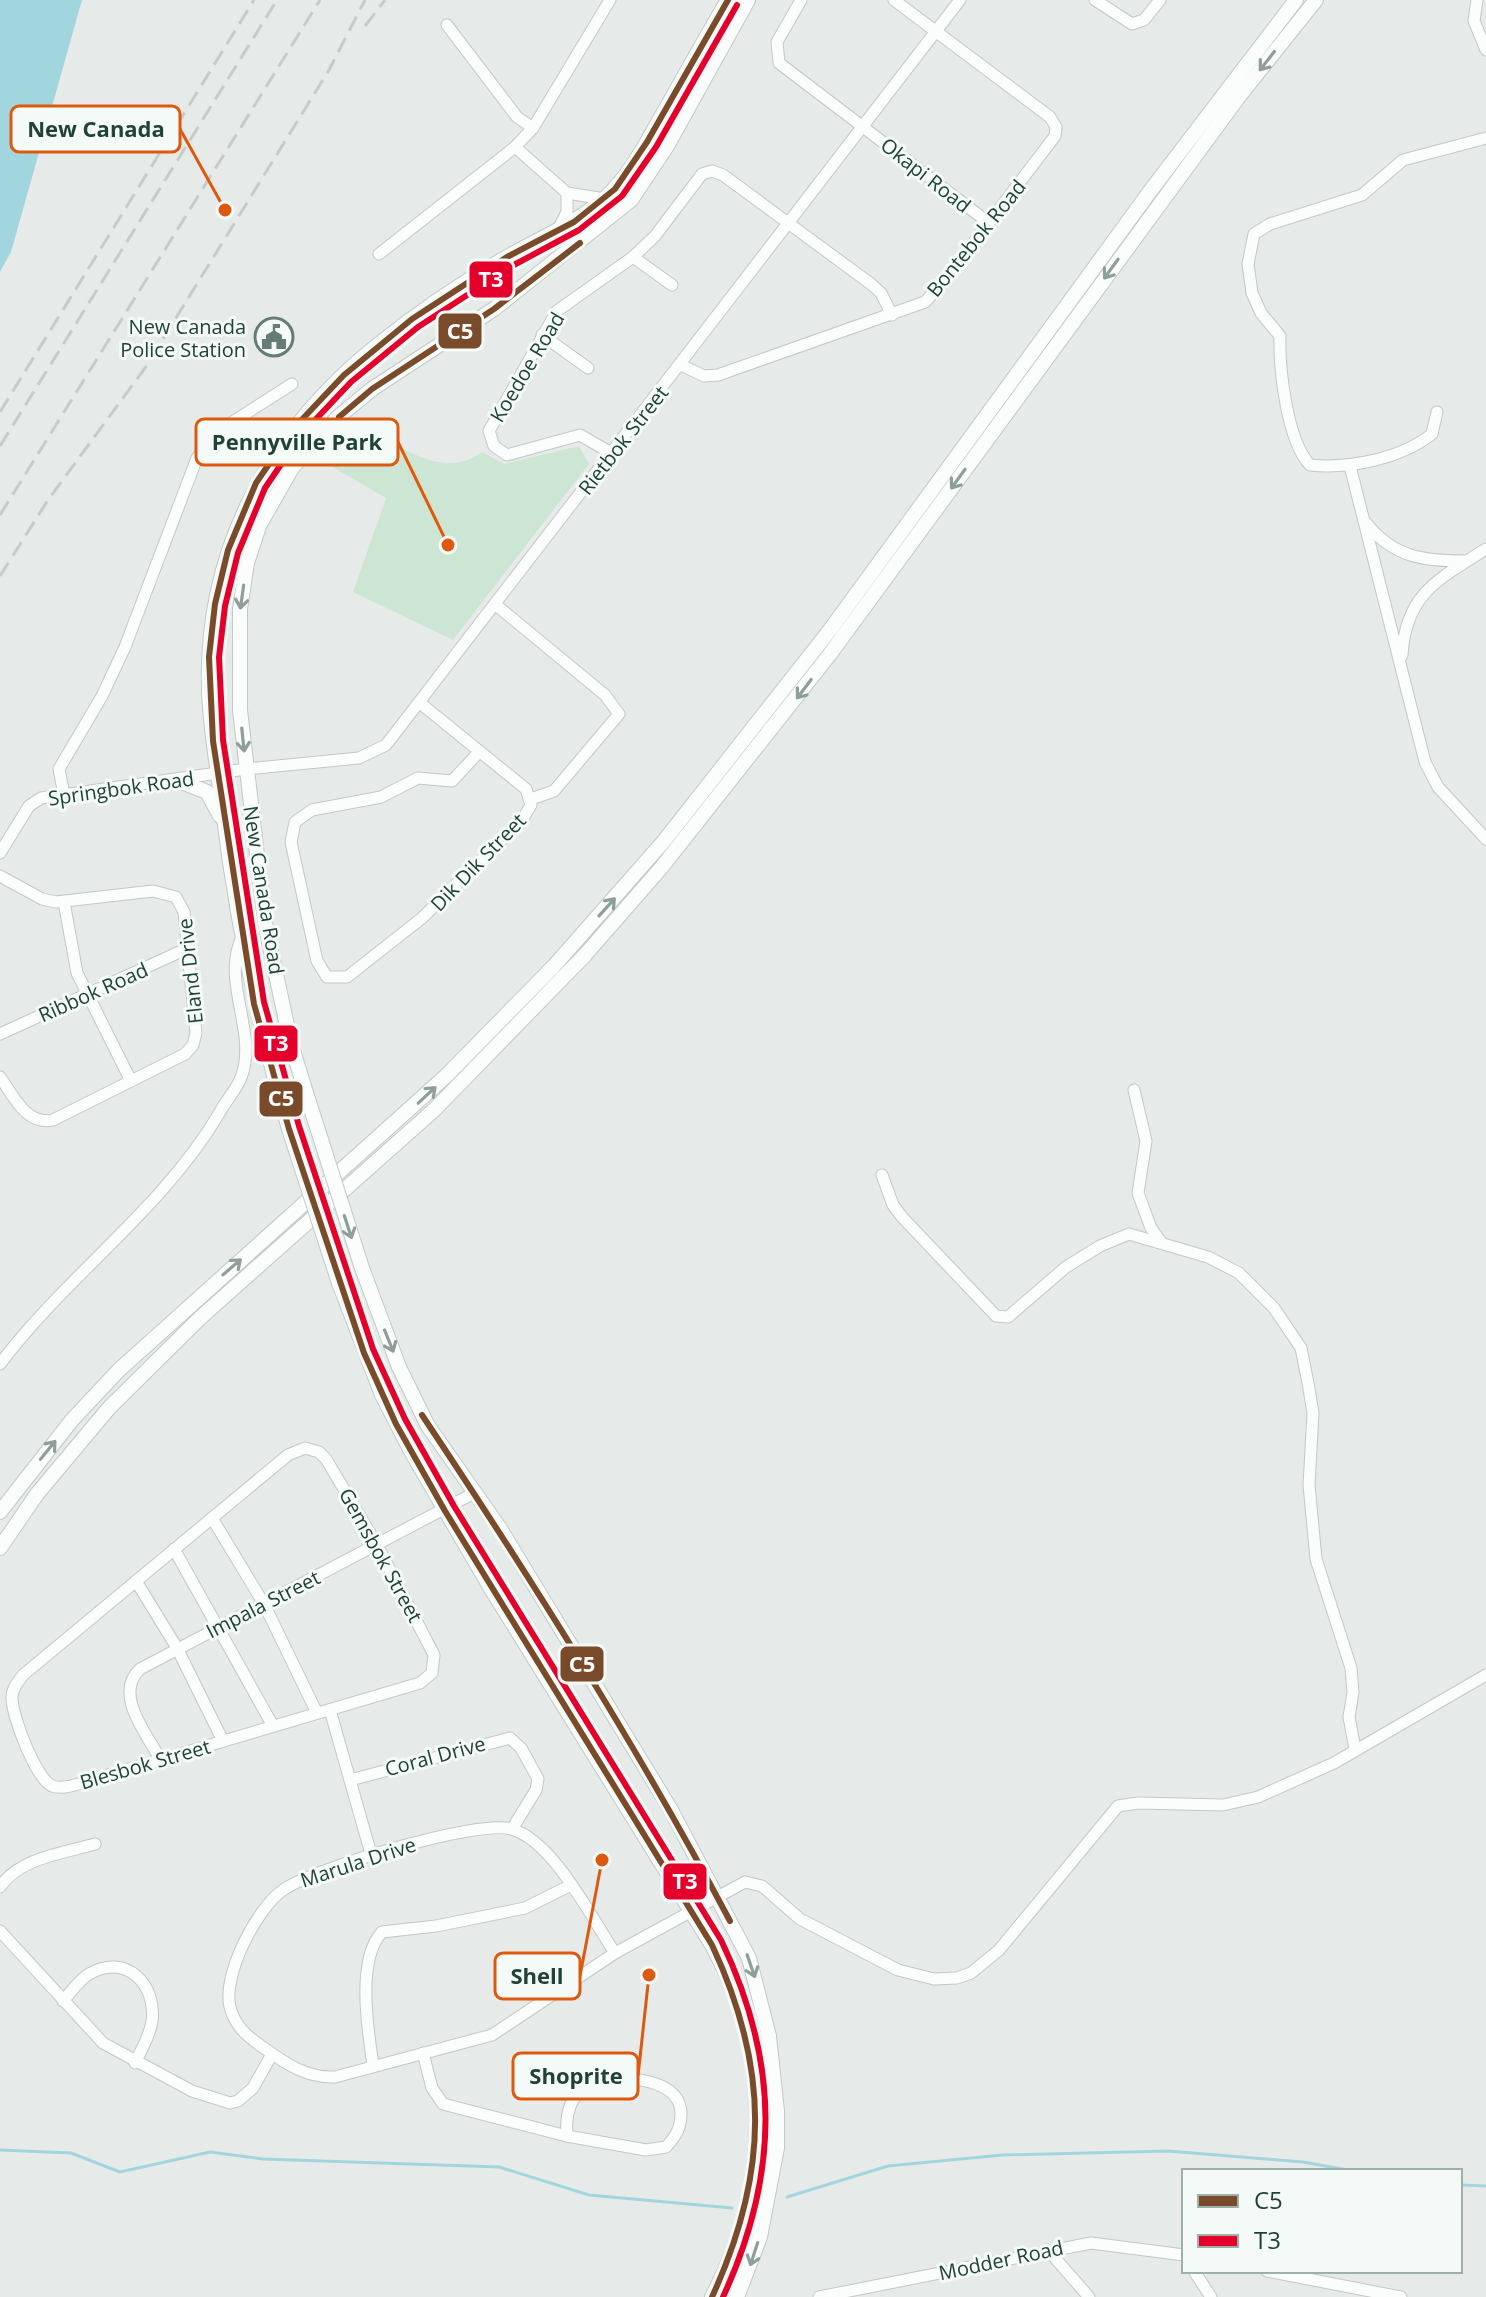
<svg xmlns="http://www.w3.org/2000/svg" width="1486" height="2297" font-family="'Open Sans',sans-serif">
<style>
.green{fill:#cde6d4}
.water{fill:#a2d6de}
.lines{fill:none;stroke-linecap:round;stroke-linejoin:round}
.stream{stroke:#a2d6de;stroke-width:3}
.minor-casing{stroke:#c3c8c6;stroke-width:13}
.secondary-casing{stroke:#c1c9c6;stroke-width:16}
.minor{stroke:#fbfcfc;stroke-width:11}
.secondary{stroke:#fbfcfc;stroke-width:14}
.rail{stroke:#c7ccca;stroke-width:3;stroke-dasharray:16 8;stroke-linecap:butt}
.secondary-bridge-casing{stroke:#c1c9c6;stroke-width:16;stroke-linecap:butt}
.secondary-bridge{stroke:#fbfcfc;stroke-width:14}
.bus-1-casing{stroke:#f4faf7;stroke-width:12}
.bus-2-casing{stroke:#f4faf7;stroke-width:12}
.bus-1{stroke:#7a4b2a;stroke-width:6}
.bus-2{stroke:#e4002b;stroke-width:6}
.oneway{stroke:#8e9f9a}
.labels{text-anchor:middle;dominant-baseline:central;stroke-width:6;stroke-linejoin:round;paint-order:stroke}
.street-label{font-size:20px;fill:#204238;stroke:#f4faf7}
.poi-label{font-size:20px;fill:#204238;stroke:#f4faf7;text-anchor:end}
.leader{fill:none;stroke:#de580e;stroke-width:3}
.callout-dot{fill:#de580e;stroke:#f4faf7;stroke-width:3}
.callout{fill:#f4faf7;stroke:#de580e;stroke-width:3}
.callout-label{font-size:22px;text-anchor:middle;font-weight:bold;fill:#204238}
.line-badge{stroke:#f4faf7;stroke-width:3}
.badge-label{font-size:22px;text-anchor:middle;font-weight:bold;fill:#fff}
</style>
<rect width="100%" height="100%" fill="#e6ebe9"/>
<!-- green -->
<path class="green" d="M364,427C402,446 442,481 482,452L504,464L579,446L589,464L453,640L353,592L386,498L329,465Z"/>
<!-- water -->
<path class="water" d="M0,0H82L11,252L0,272Z"/>
<g class="lines">
<!-- stream -->
<g class="stream">
<path d="M0,2150L71,2153L120,2172L210,2152L263,2159L499,2167L589,2195L732,2208"/>
<path d="M1460,2185L1486,2186"/>
<path d="M787,2197L888,2166L1002,2155L1168,2151L1303,2162L1353,2171"/>
</g>
<!-- minor casing -->
<g class="minor-casing">
<g id="minor">
<path d="M801,0L777,42L779,63L989,223"/>
<path d="M1095,0L1132,24L1144,20L1160,0"/>
<path d="M1477,0L1474,21L1486,50"/>
<path d="M447,25L517,117L533,128"/>
<path d="M515,147L567,193L605,199"/>
<path d="M558,230L567,212V193"/>
<path d="M379,254L515,147L533,128L610,0"/>
<path d="M633,257L672,285"/>
<path d="M542,335L588,368"/>
<path d="M681,365L704,376L718,375L925,302L946,279L1055,136L1056,127L1050,117L894,0"/>
<path d="M1437,412L1432,434C1400,459 1349,469 1310,465C1287,441 1279,369 1280,336L1261,313L1252,293L1248,264L1254,234L1270,224L1362,195L1403,160L1486,138"/>
<path d="M613,454L580,435L507,455L494,446L489,431L557,311L633,257L655,236L702,174L712,171L723,175L871,284L881,293L892,315"/>
<path d="M1350,466L1425,762L1438,787L1486,839"/>
<path d="M1366,523C1393,557 1423,561 1464,561"/>
<path d="M496,605L605,695L619,714L554,791L531,799"/>
<path d="M1402,655C1406,593 1439,579 1486,549"/>
<path d="M420,703L526,789L531,805L522,820L422,918L347,977H327L317,961L291,842L295,822L312,810L381,797L418,778L452,781L479,752"/>
<path d="M64,795L59,769L102,696L125,647L197,458L217,432L292,384"/>
<path d="M0,853L29,806L41,798L246,769L359,758L386,745L960,0"/>
<path d="M0,876L42,899L56,902L153,891L176,897L184,912L196,1033L193,1045L185,1054L53,1120C26,1126 13,1095 0,1077"/>
<path d="M64,902L77,973L131,1081"/>
<path d="M0,1034L186,949"/>
<path d="M1134,1090L1146,1141L1138,1193L1151,1228L1161,1242"/>
<path d="M882,1175L893,1205L902,1217L996,1316L1008,1317L1066,1267L1100,1246L1129,1234L1208,1257L1239,1273L1274,1308L1301,1348L1308,1383L1313,1413L1309,1485L1316,1559L1351,1668L1353,1692L1349,1717L1355,1749"/>
<path d="M0,1364C67,1275 163,1209 220,1112C226,1100 238,1088 242,1075C257,1030 221,982 242,937"/>
<path d="M305,1448L319,1452L326,1459L377,1545L434,1655L432,1673L420,1683L88,1781C77,1784 63,1790 52,1786C36,1779 11,1714 12,1697C12,1688 18,1682 23,1675L288,1455Z"/>
<path d="M212,1518L264,1604L317,1713"/>
<path d="M174,1549L273,1726"/>
<path d="M136,1581L177,1648L223,1741"/>
<path d="M330,1710L371,1854"/>
<path d="M160,1759C147,1734 113,1694 140,1669L476,1492"/>
<path d="M350,1780L510,1738L521,1748L538,1779L536,1790L512,1829"/>
<path d="M0,1887C19,1858 64,1853 95,1844"/>
<path d="M0,1931L103,2043L192,2091L230,2103L238,2101L253,2088L272,2054"/>
<path d="M615,1953C592,1919 553,1840 511,1829C478,1819 313,1869 283,1890C257,1908 222,1975 230,2007C235,2027 248,2037 264,2048C286,2064 307,2078 335,2077L492,2035L615,1953L745,1882L762,1886L800,1919L898,1970L934,1979L957,1978L971,1973L999,1950L1118,1806L1138,1803L1223,1805L1258,1797L1334,1763L1486,1675"/>
<path d="M63,2001C71,1992 79,1980 89,1974C126,1952 157,1985 152,2021C150,2036 141,2050 135,2063"/>
<path d="M423,2053L432,2088L443,2104L567,2136"/>
<path d="M373,2065C368,2031 356,1960 382,1932L436,1926L525,1908L571,1885"/>
<path d="M609,2076C634,2079 680,2080 681,2113C681,2128 676,2136 666,2147L646,2150L567,2136C564,2106 577,2081 609,2076Z"/>
<path d="M1048,2250L1089,2297"/>
<path d="M1194,2271L1211,2297"/>
<path d="M1267,2271L1401,2297"/>
<path d="M819,2297L1091,2243L1184,2255"/>
</g>
</g>
<!-- secondary casing -->
<g class="secondary-casing">
<g id="secondary">
<path d="M179,781L207,792L220,816"/>
<path d="M308,1099L291,1044L265,923L240,710V609L247,563L259,526L292,468L337,418L372,389L494,309L631,200L667,146L748,0"/>
<path d="M289,1129C258,1024 236,919 223,810C218,770 210,730 209,689C205,551 269,433 374,348C416,314 462,282 509,256C542,237 578,223 607,196C632,173 647,141 664,112C685,75 706,37 728,0"/>
<path d="M362,1268L399,1367L428,1426L499,1527L671,1810L749,1958L769,2036L777,2111V2148L760,2237L737,2297"/>
<path d="M339,1283L382,1395L412,1453L490,1587L712,1945C773,2056 771,2186 712,2297"/>
<path d="M0,1512L72,1420L119,1370L446,1076L554,966L664,841L830,630L1151,190L1296,0"/>
<path d="M0,1548L37,1494L109,1408L200,1318L434,1110L585,955L661,868L830,654L1237,99L1316,0"/>
</g>
</g>
<!-- minor -->
<use href="#minor" class="minor"/>
<!-- secondary -->
<use href="#secondary" class="secondary"/>
<!-- rail -->
<g class="rail">
<path d="M365,26L385,0"/>
<path d="M0,412L254,0"/>
<path d="M0,446L277,0"/>
<path d="M0,515L320,0"/>
<path d="M0,576L48,500L145,368L329,70L365,0"/>
</g>
<!-- secondary-bridge casing -->
<g class="secondary-bridge-casing">
<g id="secondary-bridge">
<path d="M308,1099L362,1268"/>
<path d="M289,1129L339,1283"/>
</g>
</g>
<!-- secondary-bridge -->
<use href="#secondary-bridge" class="secondary-bridge"/>
<!-- bus-1 casing -->
<g class="bus-1-casing">
<g id="bus-1">
<path d="M339,417L372,389L494,309L580,243"/>
<path d="M422,1415C532,1580 637,1746 730,1921"/>
<path d="M712,2297C769,2173 770,2069 712,1945L445,1511L396,1424L364,1353L289,1129L254,1004L213,741L209,657L215,604L228,550L256,483L293,429L344,375L412,319L507,257L574,222L615,189L647,142L728,0"/>
</g>
</g>
<!-- bus-2 casing -->
<g class="bus-2-casing">
<path id="bus-2" d="M723,2297C780,2173 780,2063 721,1940L454,1506L405,1419L373,1349L299,1126L264,1002L223,740L219,657L225,606L238,553L265,488L301,435L351,382L418,327L512,266L579,230L622,196L656,147L737,5"/>
</g>
<!-- bus-1 -->
<use href="#bus-1" class="bus-1"/>
<!-- bus-2 -->
<use href="#bus-2" class="bus-2"/>
</g>
<!-- one-way arrows -->
<defs><path id="oneway-shaft" d="M-6 0H5M1.5-3L5.5 0L1.5 3" fill="none" stroke-width="1.6" stroke-linecap="round" stroke-linejoin="round" transform="scale(2)"/></defs>
<g class="oneway">
<use href="#oneway-shaft" transform="translate(1267 61) rotate(128)"/>
<use href="#oneway-shaft" transform="translate(1111 269) rotate(126)"/>
<use href="#oneway-shaft" transform="translate(958 479) rotate(126)"/>
<use href="#oneway-shaft" transform="translate(242 597) rotate(98)"/>
<use href="#oneway-shaft" transform="translate(804 689) rotate(127)"/>
<use href="#oneway-shaft" transform="translate(243 740) rotate(84)"/>
<use href="#oneway-shaft" transform="translate(607 907) rotate(-48)"/>
<use href="#oneway-shaft" transform="translate(427 1095) rotate(-43)"/>
<use href="#oneway-shaft" transform="translate(348 1227) rotate(72)"/>
<use href="#oneway-shaft" transform="translate(232 1267) rotate(-41)"/>
<use href="#oneway-shaft" transform="translate(389 1341) rotate(68)"/>
<use href="#oneway-shaft" transform="translate(48 1450) rotate(-51)"/>
<use href="#oneway-shaft" transform="translate(751 1966) rotate(71)"/>
<use href="#oneway-shaft" transform="translate(754 2254) rotate(108)"/>
</g>
<!-- icons -->
<defs>
<g id="civic-ring" transform="scale(2)"><circle r="9.5" fill="#f4faf7" stroke="#657d76" stroke-width="1.5"/><path d="M-.6-6.5H3V-4.5H.6V-3L4-1V1h2V6H-6V1h2V-1L-.6-3ZM-1.2 2.5V6h2.4V2.5Z" fill="#657d76"/></g>
</defs>
<g fill-rule="evenodd">
<use href="#civic-ring" x="274" y="337"/>
</g>
<g class="labels">
<!-- street labels -->
<g class="street-label">
<text transform="translate(926 175) rotate(38)">Okapi Road</text>
<text transform="translate(976 238) rotate(-51)">Bontebok Road</text>
<text transform="translate(527 367) rotate(-59)">Koedoe Road</text>
<text transform="translate(623 440) rotate(-52)">Rietbok Street</text>
<text transform="translate(121 788) rotate(-8)">Springbok Road</text>
<text transform="translate(478 862) rotate(-46)">Dik Dik Street</text>
<text transform="translate(264 890) rotate(81)">New Canada Road</text>
<text transform="translate(190 971) rotate(-96)">Eland Drive</text>
<text transform="translate(93 992) rotate(-24)">Ribbok Road</text>
<text transform="translate(381 1555) rotate(61)">Gemsbok Street</text>
<text transform="translate(263 1604) rotate(-27)">Impala Street</text>
<text transform="translate(435 1756) rotate(-15)">Coral Drive</text>
<text transform="translate(145 1764) rotate(-16)">Blesbok Street</text>
<text transform="translate(358 1862) rotate(-18)">Marula Drive</text>
<text transform="translate(1001 2260) rotate(-12)">Modder Road</text>
</g>
<!-- poi labels -->
<g class="poi-label">
<text x="246" y="326">New Canada<tspan x="246" dy="23">Police Station</tspan></text>
</g>
</g>
<!-- callouts -->
<path class="leader" d="M225 210L180 129M448 545L398 442M602 1860L580 1976M649 1975L638 2076"/>
<g class="callout-dot">
<circle cx="225" cy="210" r="8"/>
<circle cx="448" cy="545" r="8"/>
<circle cx="602" cy="1860" r="8"/>
<circle cx="649" cy="1975" r="8"/>
</g>
<g class="callout">
<rect x="11" y="106" width="169" height="46" rx="8"/>
<rect x="196" y="419" width="202" height="46" rx="8"/>
<rect x="495" y="1953" width="85" height="46" rx="8"/>
<rect x="513" y="2053" width="125" height="46" rx="8"/>
</g>
<g class="callout-label">
<text x="96" y="137">New Canada</text>
<text x="297" y="450">Pennyville Park</text>
<text x="537" y="1984">Shell</text>
<text x="576" y="2084">Shoprite</text>
</g>
<g class="line-badge">
<rect x="468" y="260" width="46" height="39" rx="8" fill="#e4002b"/>
<rect x="437" y="312" width="46" height="38" rx="8" fill="#7a4b2a"/>
<rect x="253" y="1024" width="46" height="39" rx="8" fill="#e4002b"/>
<rect x="258" y="1080" width="46" height="38" rx="8" fill="#7a4b2a"/>
<rect x="559" y="1645" width="46" height="38" rx="8" fill="#7a4b2a"/>
<rect x="662" y="1862" width="46" height="39" rx="8" fill="#e4002b"/>
</g>
<g class="badge-label">
<text x="491" y="287">T3</text>
<text x="460" y="339">C5</text>
<text x="276" y="1051">T3</text>
<text x="281" y="1106">C5</text>
<text x="582" y="1672">C5</text>
<text x="685" y="1889">T3</text>
</g>
<!-- legend -->
<rect x="1182" y="2169" width="280" height="104" fill="#f4faf7" stroke="#9fb0ab" stroke-width="2"/>
<rect x="1198" y="2195" width="40" height="12" fill="#7a4b2a" stroke="#9fb0ab" stroke-width="2"/>
<text x="1254" y="2209" font-size="24" fill="#204238">C5</text>
<rect x="1198" y="2235" width="40" height="12" fill="#e4002b" stroke="#9fb0ab" stroke-width="2"/>
<text x="1254" y="2249" font-size="24" fill="#204238">T3</text>
</svg>
